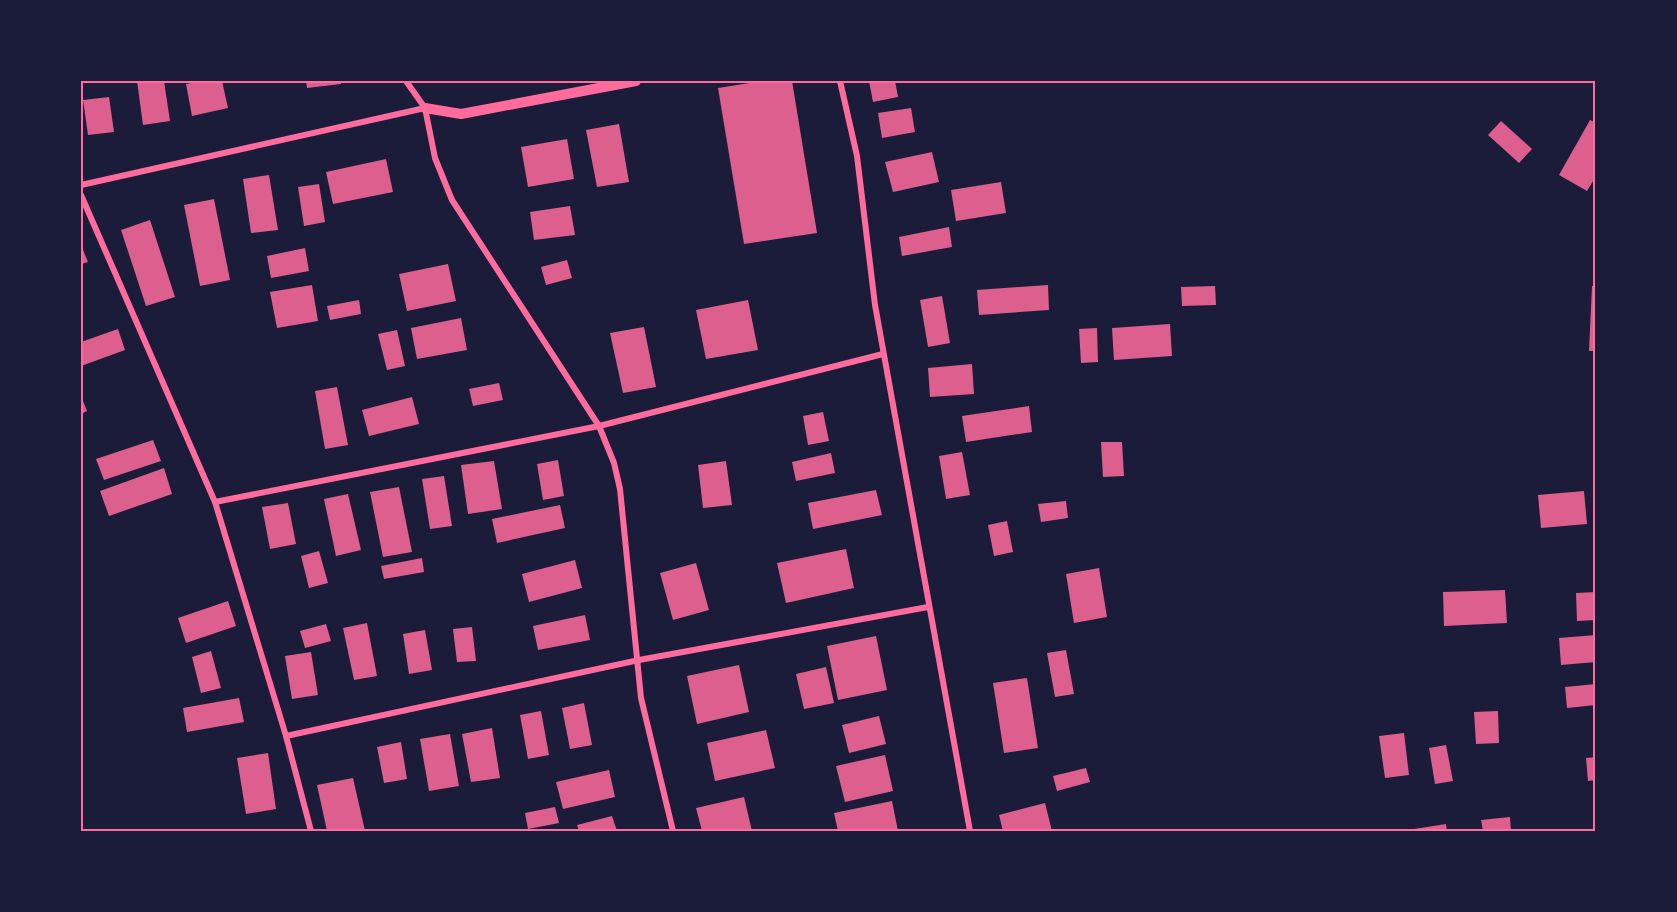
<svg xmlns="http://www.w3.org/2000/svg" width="1677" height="912" font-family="Bitter,serif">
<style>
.building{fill:#dd5f8e}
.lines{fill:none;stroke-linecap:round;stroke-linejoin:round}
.minor{stroke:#ff6b9d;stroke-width:6}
.tertiary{stroke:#ff6b9d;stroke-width:10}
.neatline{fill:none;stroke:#ff6b9d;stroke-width:2}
</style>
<rect width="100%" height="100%" fill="#1b1b3a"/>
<!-- building -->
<g class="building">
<path d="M137,81H164L170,121L143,125Z"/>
<path d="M203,81H222L228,108L192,116L186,84Z"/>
<path d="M306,81H341V84L307,88Z"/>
<path d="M762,81H792L817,233L744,244L718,88Z"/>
<path d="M869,81H895L898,97L873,102Z"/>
<path d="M109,97L114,132L88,135L83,100Z"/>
<path d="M911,108L915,132L882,138L878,113Z"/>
<path d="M1590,120L1596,123V176L1587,191L1559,175Z"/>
<path d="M1501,121L1532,149L1519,163L1488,135Z"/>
<path d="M619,124L629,182L597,187L586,130Z"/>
<path d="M567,139L574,179L528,187L521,147Z"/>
<path d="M932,152L939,182L893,192L885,162Z"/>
<path d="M386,159L393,192L333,204L326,172Z"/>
<path d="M269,175L278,230L251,233L243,179Z"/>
<path d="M1001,182L1006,213L956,221L951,190Z"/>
<path d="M319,184L325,222L304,226L298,187Z"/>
<path d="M214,199L230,280L200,286L184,205Z"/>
<path d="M570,206L575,235L534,240L530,212Z"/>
<path d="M150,220L175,297L146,306L121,230Z"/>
<path d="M949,227L952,247L902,256L899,237Z"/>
<path d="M81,245L88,262L81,264Z"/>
<path d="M305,248L309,271L271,278L267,256Z"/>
<path d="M567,260L572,278L546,285L541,267Z"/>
<path d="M448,264L456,301L407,311L399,274Z"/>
<path d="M312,285L318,321L277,328L270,292Z"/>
<path d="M1048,285L1049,310L979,315L977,290Z"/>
<path d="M1215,286L1216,305L1182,306L1181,287Z"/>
<path d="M1592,286H1596V351H1589Z"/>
<path d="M942,296L950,343L928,347L920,300Z"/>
<path d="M359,300L361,314L330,320L327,306Z"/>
<path d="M748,300L758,350L706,359L696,310Z"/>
<path d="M461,318L467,350L417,359L411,328Z"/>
<path d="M1170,324L1172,356L1114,360L1112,328Z"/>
<path d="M644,327L656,387L623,393L610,333Z"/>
<path d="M1097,328L1098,362L1081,363L1079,329Z"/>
<path d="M118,329L125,350L81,366V342Z"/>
<path d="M397,330L405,366L387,370L378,334Z"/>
<path d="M972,364L974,394L930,397L928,368Z"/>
<path d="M499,383L503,400L473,406L469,389Z"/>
<path d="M337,387L348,445L325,449L315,391Z"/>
<path d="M81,396L87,411L81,414Z"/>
<path d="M412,397L419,424L369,436L362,410Z"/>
<path d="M1029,406L1032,432L966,442L962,416Z"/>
<path d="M823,412L829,441L808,445L803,416Z"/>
<path d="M153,440L161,461L104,480L96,459Z"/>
<path d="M1101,442H1122L1124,476L1103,477Z"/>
<path d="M962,452L970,495L946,499L939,456Z"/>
<path d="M831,453L835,473L796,481L792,462Z"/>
<path d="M558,460L564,496L543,500L537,464Z"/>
<path d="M494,461L502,509L468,514L461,465Z"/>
<path d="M726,461L732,505L703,508L698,465Z"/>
<path d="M164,468L172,494L109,516L100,491Z"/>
<path d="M444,476L452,526L430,529L422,479Z"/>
<path d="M399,487L412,552L383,557L370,492Z"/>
<path d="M876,490L882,515L813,529L808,503Z"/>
<path d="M1584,491L1587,524L1541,528L1538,495Z"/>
<path d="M348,494L361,550L336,556L324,499Z"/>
<path d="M1066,501L1068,518L1041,522L1038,504Z"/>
<path d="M288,503L296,544L270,549L262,507Z"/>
<path d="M560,505L565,528L497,543L492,519Z"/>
<path d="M1007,521L1013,552L994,556L988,525Z"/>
<path d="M846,549L854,588L786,603L777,563Z"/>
<path d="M319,551L328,583L309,588L301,556Z"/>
<path d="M422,558L424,572L384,579L381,566Z"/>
<path d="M575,560L582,588L529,602L522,574Z"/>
<path d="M696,563L709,610L673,620L660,573Z"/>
<path d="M1099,568L1107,617L1074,623L1066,574Z"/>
<path d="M1505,590L1507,623L1444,626L1443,592Z"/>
<path d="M1596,592V620L1577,621L1576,593Z"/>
<path d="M228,601L236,626L186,643L178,618Z"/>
<path d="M585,615L590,640L538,650L533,626Z"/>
<path d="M367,623L377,676L354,680L343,628Z"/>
<path d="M326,624L331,641L305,648L300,631Z"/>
<path d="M472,627L476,661L457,662L453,629Z"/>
<path d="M425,630L432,670L409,674L403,634Z"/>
<path d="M1596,635V662L1561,665L1559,638Z"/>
<path d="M876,636L887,690L838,700L827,646Z"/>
<path d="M1066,650L1074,694L1055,697L1047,653Z"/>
<path d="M211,651L221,688L201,693L192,657Z"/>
<path d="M311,652L318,695L292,699L285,656Z"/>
<path d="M739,665L749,712L697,724L687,676Z"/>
<path d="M826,667L834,703L804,709L796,674Z"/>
<path d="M1027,678L1038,748L1004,753L993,683Z"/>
<path d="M1596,684V705L1567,708L1565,687Z"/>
<path d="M239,698L244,722L187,732L183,708Z"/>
<path d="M584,703L592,745L570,749L562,708Z"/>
<path d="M541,711L549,755L528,759L520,715Z"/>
<path d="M1498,711L1499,743L1476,744L1474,712Z"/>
<path d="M879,716L886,744L849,753L842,725Z"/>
<path d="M492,728L500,778L471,782L462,734Z"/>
<path d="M766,730L775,768L715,781L707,743Z"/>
<path d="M1404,733L1409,775L1385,778L1379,736Z"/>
<path d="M450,734L459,786L429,791L420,739Z"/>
<path d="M401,742L407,779L384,783L377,747Z"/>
<path d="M1446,745L1453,781L1435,784L1429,748Z"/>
<path d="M268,753L276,809L246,814L237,758Z"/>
<path d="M885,755L893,791L845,802L836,766Z"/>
<path d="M1596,757V780L1588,781L1586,758Z"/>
<path d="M1086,768L1090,782L1057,791L1053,776Z"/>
<path d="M609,770L615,797L563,809L556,782Z"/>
<path d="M353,778L365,831H327L317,785Z"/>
<path d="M744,797L752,831H702L696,808Z"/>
<path d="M892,801L898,831H838L834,813Z"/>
<path d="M1045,803L1052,831H1003L999,815Z"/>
<path d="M555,807L559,823L528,829L525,813Z"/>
<path d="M612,816L617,831H579L577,825Z"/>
<path d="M1510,817L1511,831H1483L1481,820Z"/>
<path d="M1446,824L1447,831H1414V829Z"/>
</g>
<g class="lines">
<!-- minor -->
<g class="minor">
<path d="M406,81L425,108L435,158L452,200L599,426L614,463L620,489L641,698L673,831"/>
<path d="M840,81L857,156L875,305L970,831"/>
<path d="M81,185L425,108"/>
<path d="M81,195L215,502L286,736L311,831"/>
<path d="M215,502L599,426L883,354"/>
<path d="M286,736L639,660L928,607"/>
</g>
<!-- tertiary -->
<path class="tertiary" d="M425,108L461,114L636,81"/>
</g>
<!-- border -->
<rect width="1677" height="912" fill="none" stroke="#1b1b3a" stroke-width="165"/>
<rect x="82" y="82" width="1512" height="748" class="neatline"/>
</svg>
